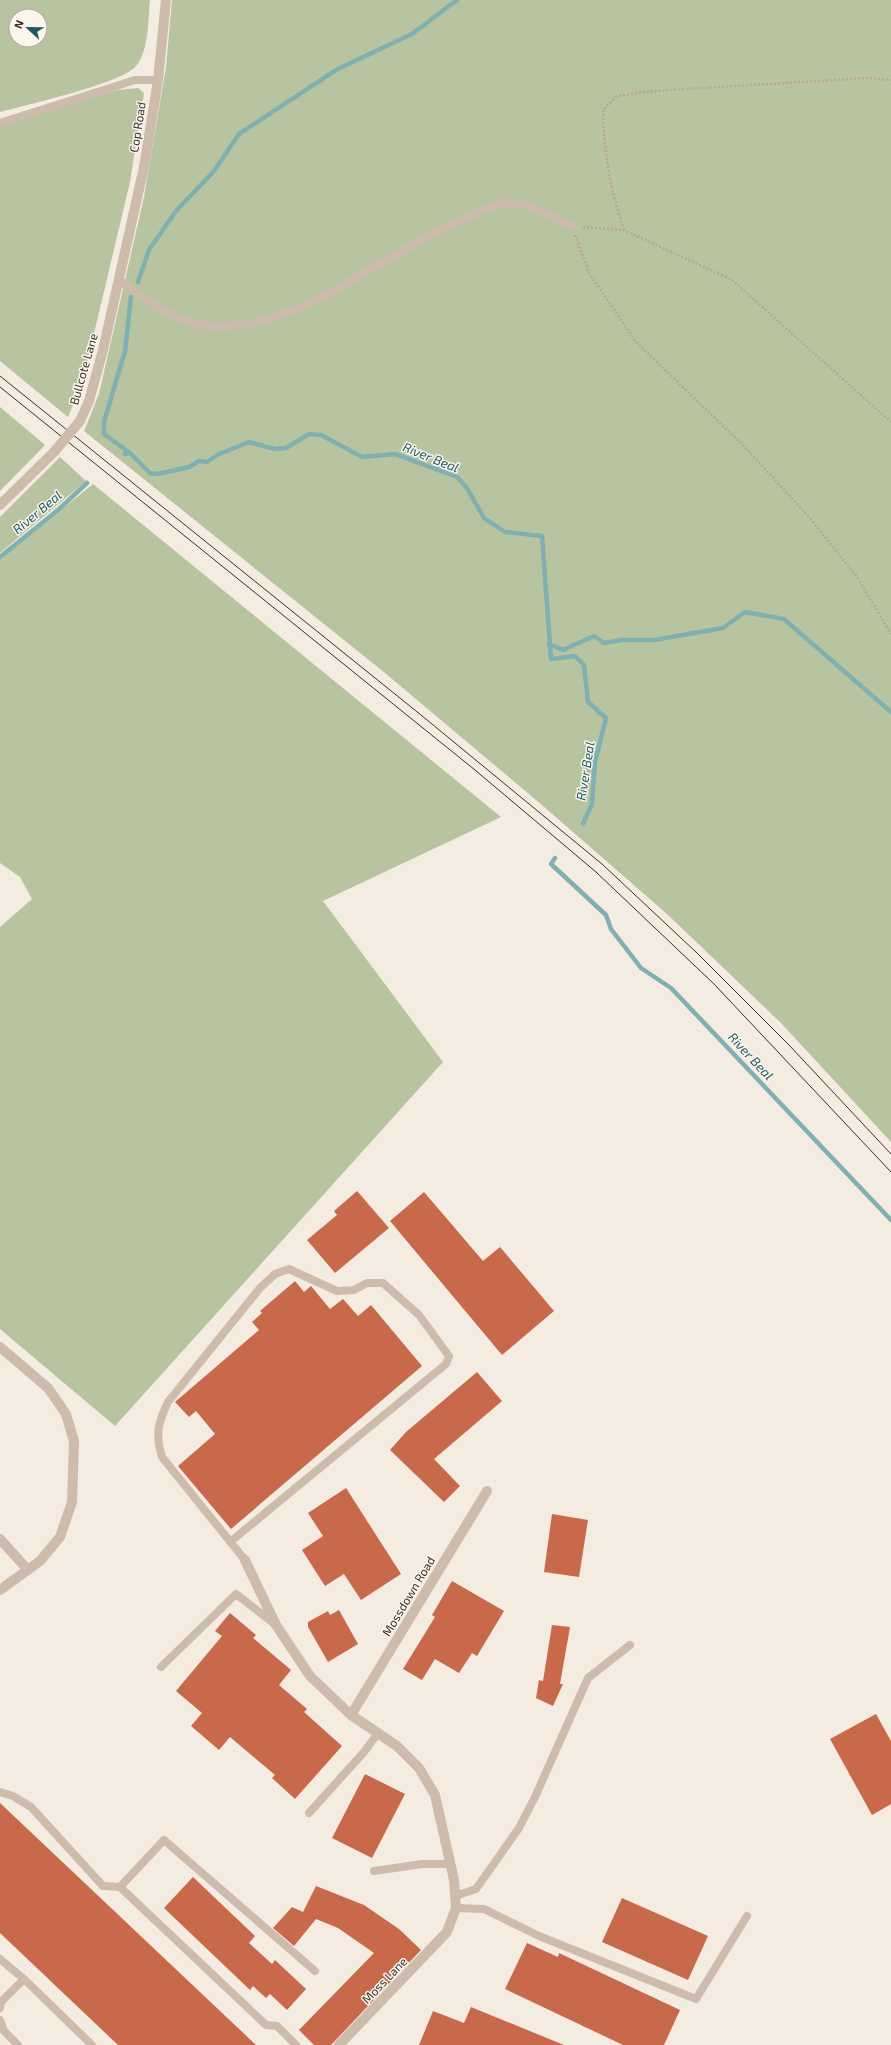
<svg xmlns="http://www.w3.org/2000/svg" width="891" height="2045" font-family="'Exo 2',sans-serif">
<style>
.green{fill:#b8c4a0;fill-rule:evenodd}
.lines{fill:none;stroke-linecap:round;stroke-linejoin:round}
.stream{stroke:#7fb0b2;stroke-width:4.5}
.building{fill:#c8694b}
.path{stroke:#b9a596;stroke-width:2.5;stroke-dasharray:2 2;stroke-linecap:butt}
.service{stroke:#cdbbac;stroke-width:8}
.minor{stroke:#cdbbac;stroke-width:10}
.tertiary{stroke:#cdbbac;stroke-width:10}
.tram{stroke:#3b302b;stroke-width:1}
.tertiary-bridge{stroke:#cdbbac;stroke-width:10}
.labels{text-anchor:middle;dominant-baseline:central;stroke-width:3;stroke-linejoin:round;paint-order:stroke}
.street-label{font-size:12px;fill:#3b302b;stroke:#fbf5ee}
.water-label{font-size:13px;font-style:italic;fill:#1f5a5e;stroke:#fbf5ee}
</style>
<rect width="100%" height="100%" fill="#f4ebe1"/>
<!-- green -->
<g class="green">
<path d="M0,0H150C148,20 149,48 137,65C124,83 26,105 0,112ZM16,16H40V40H16Z"/>
<path d="M172,0H891V1142L781,1023L667,914L542,805L385,673L84,431L99,394L144,197L166,67Z"/>
<path d="M138,88L144,93L130,182L86,367L77,395L68,417L0,361V125L117,90Z"/>
<path d="M0,407L45,445L0,491Z"/>
<path d="M60,457L86,481L0,553V517Z"/>
<path d="M93,484L501,817L323,901L443,1062L115,1426L0,1329V927L32,899L20,877L0,863V559Z"/>
</g>
<g class="lines">
<!-- stream -->
<g class="stream">
<path d="M138,282L149,250L176,211L214,171L239,134L336,70L412,34L457,0"/>
<path d="M130,453L104,434V422L125,351L131,297"/>
<path d="M125,454L130,453L150,473L158,474L189,467L199,461L207,462L217,455L249,442L275,449L286,448L309,434L321,435L362,457L395,454L457,477L467,488L484,518L505,532L542,536L551,659L575,656L584,665L588,702L606,718L595,762L592,804L583,824"/>
<path d="M0,557L58,510L87,483"/>
<path d="M549,644L563,650L594,636L604,643L621,640H654L723,628L745,612L784,619L891,712"/>
<path d="M555,858L551,864L606,915L611,929L641,968L671,988L891,1220"/>
</g>
</g>
<!-- building -->
<g class="building">
<path d="M357,1191L389,1228L335,1273L307,1240L337,1215L334,1211Z"/>
<path d="M424,1192L483,1261L500,1247L554,1311L502,1355L390,1221Z"/>
<path d="M295,1281L304,1292L311,1286L330,1309L343,1299L358,1316L371,1305L422,1366L231,1529L178,1466L215,1434L196,1411L189,1417L175,1402L259,1330L252,1322L262,1313L260,1311Z"/>
<path d="M477,1372L502,1401L434,1459L460,1486L444,1502L390,1450L406,1432Z"/>
<path d="M346,1488L401,1574L361,1600L344,1574L325,1586L302,1550L323,1536L308,1513Z"/>
<path d="M552,1514L588,1520L579,1577L544,1572Z"/>
<path d="M452,1581L504,1611L477,1656L472,1653L459,1673L435,1659L422,1680L403,1669L435,1617L432,1615Z"/>
<path d="M339,1610L358,1644L328,1662L308,1627V1622L328,1611L330,1615Z"/>
<path d="M230,1613L256,1635L253,1638L291,1670L279,1685L307,1709L304,1712L342,1746L295,1799L272,1778L275,1775L230,1737L219,1750L191,1726L202,1713L176,1691L222,1636L215,1631Z"/>
<path d="M552,1625L570,1627L560,1684H563L553,1706L536,1698L539,1680L543,1681Z"/>
<path d="M876,1714L891,1741V1804L872,1815L830,1739Z"/>
<path d="M365,1774L405,1794L372,1858L332,1838Z"/>
<path d="M0,1803L256,2045H118L0,1933Z"/>
<path d="M193,1877L255,1936L249,1943L272,1964L275,1960L306,1989L287,2010L270,1994L266,1998L253,1986L250,1990L164,1908Z"/>
<path d="M316,1886L364,1905L399,1929L421,1950L331,2045H314L299,2030L374,1953L338,1928L316,1919L294,1946L273,1928L292,1907L303,1912Z"/>
<path d="M622,1898L708,1936L688,1980L602,1942Z"/>
<path d="M527,1943L558,1957L559,1953L680,2010L664,2045H623L505,1989Z"/>
<path d="M471,2007L564,2045H419L433,2011L464,2023Z"/>
</g>
<g class="lines">
<!-- path -->
<g class="path">
<path d="M583,227L624,230L732,280L891,422"/>
<path d="M624,230C611,192 603,150 603,110L617,96L653,91L868,78L891,80"/>
<path d="M575,235L589,273L636,342L743,445L809,517L857,577L891,634"/>
</g>
<!-- service -->
<g class="service">
<path d="M0,123L135,80H158"/>
<path d="M119,280C137,293 156,308 177,317C265,357 373,259 451,225C463,220 494,204 504,203C531,203 548,215 572,226"/>
<path d="M230,1542L446,1364L449,1356L419,1315L383,1283H367L354,1290L337,1291L289,1269L275,1274L260,1288L168,1402C158,1423 155,1434 162,1457L245,1560"/>
<path d="M161,1667L236,1594L276,1625"/>
<path d="M0,1792L13,1796L31,1807L103,1886L120,1887L266,2025L277,2026L296,2045"/>
<path d="M309,1813L364,1752L378,1733"/>
<path d="M374,1871L422,1864H450"/>
<path d="M120,1887L164,1840L315,1971"/>
<path d="M455,1896L476,1889L519,1828L535,1797L588,1678L630,1645"/>
<path d="M456,1908L484,1909L539,1936L696,1999L747,1916"/>
<path d="M0,1959L24,1979L92,2045"/>
<path d="M0,2008L1,2002L24,1979"/>
<path d="M0,2020L4,2031L18,2045"/>
</g>
<!-- minor -->
<g class="minor">
<path d="M0,1347L48,1388L66,1414L74,1441L72,1502L60,1537L40,1561L0,1590"/>
<path d="M0,1539L28,1570"/>
<path d="M245,1560L276,1625L310,1676L351,1715L397,1746L419,1768L435,1795L454,1880L456,1908L447,1932L339,2045"/>
<path d="M351,1715L487,1491"/>
</g>
<!-- tertiary -->
<g class="tertiary">
<path d="M80,421L89,401L103,350L144,167L158,80L166,0"/>
<path d="M0,505L54,452"/>
</g>
<!-- tram -->
<g class="tram">
<path d="M0,376L421,715L602,864L697,953L789,1045L891,1154"/>
<path d="M0,387L475,770L596,872L714,984L891,1172"/>
</g>
<!-- tertiary-bridge -->
<path class="tertiary-bridge" d="M54,452L80,421"/>
</g>
<g class="labels">
<!-- street labels -->
<g class="street-label">
<text transform="translate(137 127) rotate(-81)">Cop Road</text>
<text transform="translate(83 369) rotate(-74)">Bullcote Lane</text>
<text transform="translate(408 1596) rotate(-59)">Mossdown Road</text>
<text transform="translate(384 1980) rotate(-46)">Moss Lane</text>
</g>
<!-- water labels -->
<g class="water-label">
<text transform="translate(431 457) rotate(22)">River Beal</text>
<text transform="translate(37 512) rotate(-40)">River Beal</text>
<text transform="translate(585 771) rotate(-81)">River Beal</text>
<text transform="translate(751 1056) rotate(47)">River Beal</text>
</g>
</g>
<!-- north arrow -->
<g transform="translate(28 28) rotate(292)"><circle r="19" fill="#fbf5ee" stroke="#aea6a0"/>
<path d="M0-3L7 15L0 10L-7 15Z" fill="#1f5a5e"/>
<text y="-6" font-size="11" font-weight="bold" text-anchor="middle" fill="#3b302b">N</text>
</g>
</svg>
